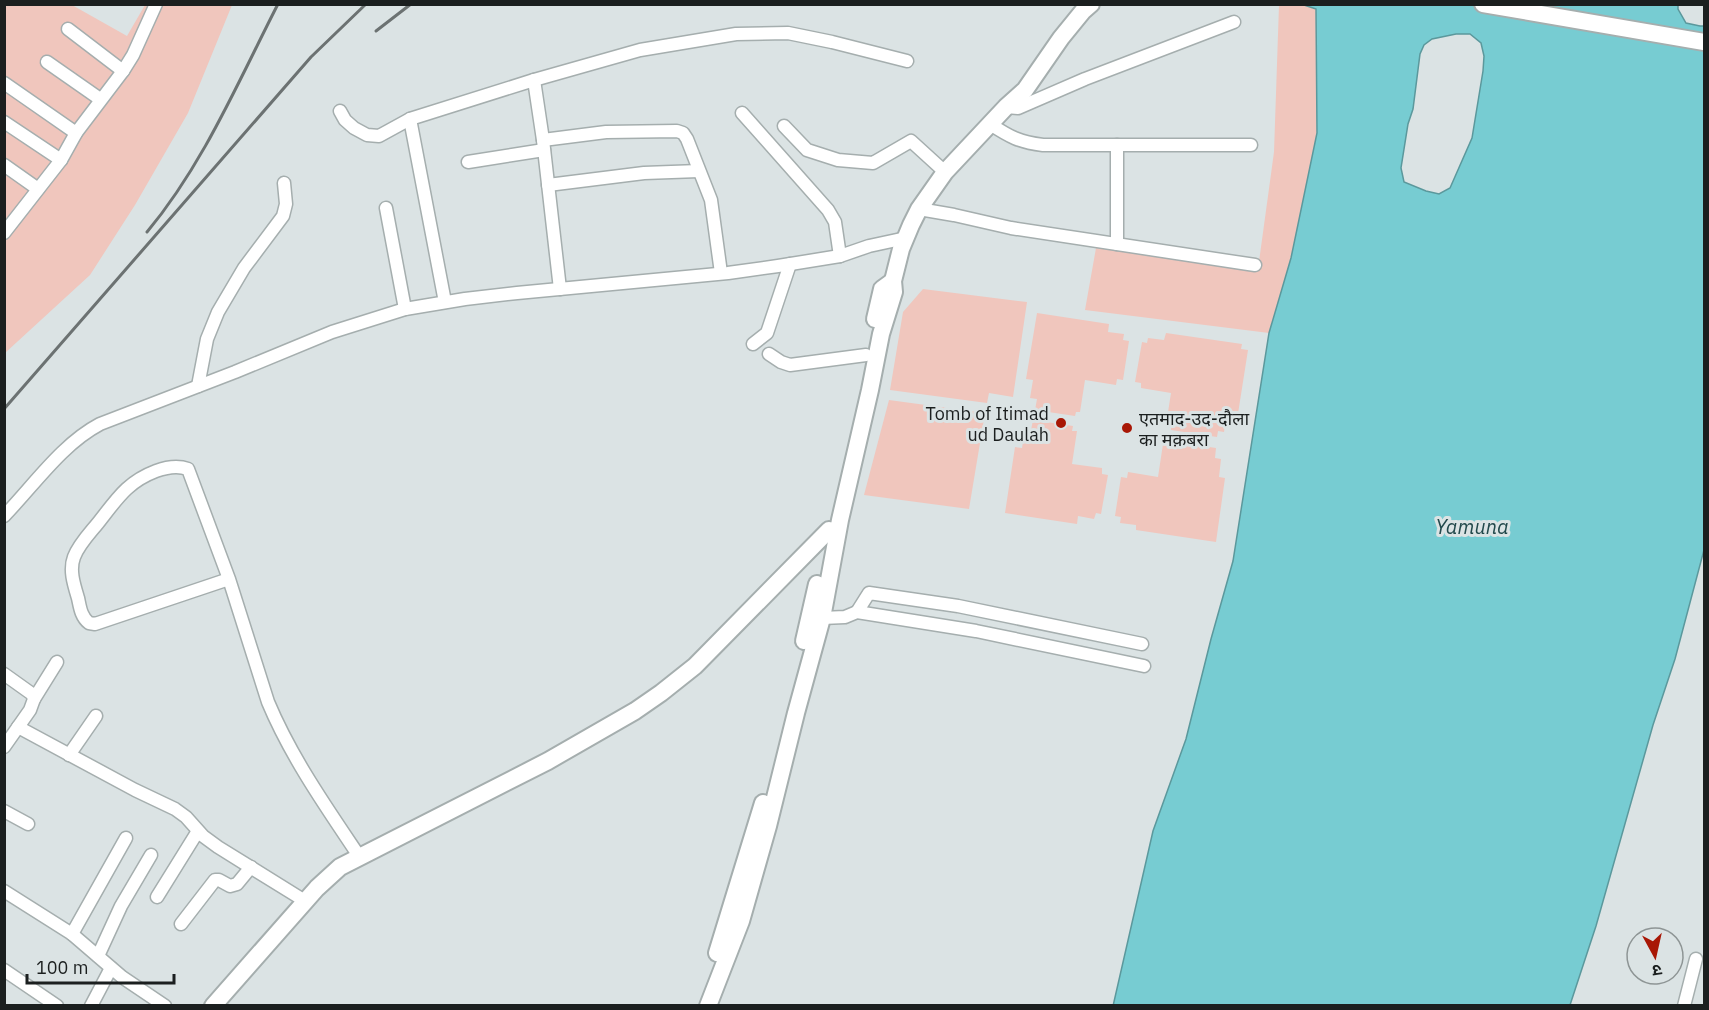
<svg xmlns="http://www.w3.org/2000/svg" width="1709" height="1010" font-family="'IBM Plex Sans','Noto Sans Devanagari',sans-serif">
<style>
.green{fill:#f0c6bd}
.water{fill:#77ccd2;stroke:#5b989c;stroke-width:1.5;fill-rule:evenodd}
.lines{fill:none;stroke-linecap:round;stroke-linejoin:round}
.street-casing{stroke:#a5aeae;stroke-width:15}
.secondary-casing{stroke:#a5aeae;stroke-width:20}
.street{stroke:#fff;stroke-width:12}
.secondary{stroke:#fff;stroke-width:16}
.rail{stroke:#6c7272;stroke-width:3}
.poi-dot{fill:#a81705;stroke:#dbe3e4;stroke-width:2}
.labels{text-anchor:middle;dominant-baseline:central;stroke-width:6;stroke-linejoin:round;paint-order:stroke}
.poi-label{font-size:18px;fill:#1b1f1f;stroke:#dbe3e4;text-anchor:end}
.water-label{font-size:20px;font-style:italic;fill:#22494c;stroke:#dbe3e4}
</style>
<rect width="100%" height="100%" fill="#dbe3e4"/>
<!-- green -->
<g class="green">
<path d="M5,5H72L127,36L145,5H232L188,113L135,205L90,275L5,353Z"/>
<path d="M1279,5H1304L1316,8L1317,133L1291,258L1269,333L1085,310L1096,248L1258,269L1274,152Z"/>
<path d="M923,289L1027,302L1013,397L989,393L987,403L890,390L903,312Z"/>
<path d="M1037,313L1109,324L1108,332L1124,334L1123,340L1129,341L1123,380L1117,379L1116,385L1085,380L1080,412H1076L1075,416L1035,410L1037,399L1030,398L1033,380L1026,379Z"/>
<path d="M1166,333L1242,344L1241,349L1248,350L1237,420L1226,419L1224,432L1218,431L1217,437L1171,430V426L1166,425L1171,393L1141,388V383L1135,382L1142,342L1147,343L1148,338L1164,340Z"/>
<path d="M889,400L985,413L969,509L864,495Z"/>
<path d="M1033,420L1073,426L1072,431H1077L1072,464L1102,468V474L1108,475L1101,514L1096,513L1094,519L1078,516L1077,524L1005,513L1015,447L1022,448L1025,430H1031Z"/>
<path d="M1169,441L1216,448L1215,458L1221,459L1219,477L1225,478L1216,542L1136,530V525L1120,523L1121,517L1115,516L1121,477L1127,478L1128,472L1158,477L1163,444L1168,445Z"/>
</g>
<!-- water -->
<path class="water" d="M1304,5H1678V9L1686,23L1700,26H1704V550L1675,659L1653,725L1596,926L1570,1005L1113,1006L1153,831L1186,739L1211,639L1233,561L1269,333L1291,258L1317,133L1316,9ZM1456,34H1470L1481,43L1484,56L1483,71L1472,138L1450,188L1439,194L1426,191L1404,182L1401,168L1408,124L1413,109L1420,54L1424,45L1432,39Z"/>
<g class="lines">
<!-- street casing -->
<g class="street-casing">
<g id="street">
<path d="M68,29L123,71"/>
<path d="M47,62L100,99"/>
<path d="M534,80L543,140L560,289"/>
<path d="M4,83L76,133"/>
<path d="M1006,107L1018,108L1085,79L1234,22"/>
<path d="M340,111L345,120L354,128L367,135L379,136L410,119L534,80L640,50L736,34L788,33L832,42L907,61"/>
<path d="M742,113L828,210L835,222L840,256"/>
<path d="M410,119L445,302"/>
<path d="M4,122L61,160"/>
<path d="M990,124C1010,137 1019,142 1043,145H1251"/>
<path d="M784,126L807,150L838,160L873,163L911,141L945,172"/>
<path d="M543,140L606,132L677,131L683,133L687,139L711,200L721,273"/>
<path d="M468,162L544,150"/>
<path d="M4,165L38,189"/>
<path d="M548,185L644,173L699,171"/>
<path d="M386,208L405,309"/>
<path d="M919,209L954,215L1011,228L1255,265"/>
<path d="M4,233L61,160L76,133L123,71L133,55L156,4"/>
<path d="M1117,244V145"/>
<path d="M753,344L767,333L790,264"/>
<path d="M769,354L781,362L790,365L866,355"/>
<path d="M198,386L207,339L218,312L244,268L283,216L286,204L284,183"/>
<path d="M4,516C34,485 62,444 100,424L235,372L332,332L405,309L465,299L517,293L728,273L778,266L840,256L869,246L906,238"/>
<path d="M229,579L95,624L89,623C81,617 80,607 78,598C74,585 69,570 74,557C79,544 90,533 98,523C117,499 127,482 156,471C167,467 177,465 188,469L229,579L268,702C291,757 326,807 359,856"/>
<path d="M857,612L869,593L958,606L1142,644"/>
<path d="M822,618L845,617L857,612L976,631L1144,666"/>
<path d="M4,674L32,694L34,699L30,710L4,747"/>
<path d="M34,699L57,662"/>
<path d="M18,727L135,790L175,809L186,817L203,836L218,847L305,901"/>
<path d="M69,755L96,716"/>
<path d="M4,811L28,824"/>
<path d="M4,891L72,934L122,977L165,1006"/>
<path d="M157,897L198,831"/>
<path d="M181,924L215,880H219L230,886L237,884L251,867"/>
<path d="M72,934L126,838"/>
<path d="M98,956L121,906L151,855"/>
<path d="M4,970L57,1006"/>
<path d="M91,1006L111,968"/>
<path d="M1684,1006L1696,959"/>
</g>
</g>
<!-- secondary casing -->
<g class="secondary-casing">
<g id="secondary">
<path d="M1483,4L1704,42"/>
<path d="M875,319L882,289L893,281"/>
<path d="M804,641L817,584"/>
<path d="M717,953L763,803"/>
<path d="M213,1006L317,888L340,867L548,761L635,711L661,693L695,666L829,530"/>
<path d="M708,1006L741,921L768,826L796,713L822,618L840,520L870,390L881,334L894,292L893,281L901,249L911,225L919,209L945,172L1006,107L1025,90L1061,38L1083,11L1091,4"/>
</g>
</g>
<!-- street -->
<use href="#street" class="street"/>
<!-- secondary -->
<use href="#secondary" class="secondary"/>
<!-- rail -->
<g class="rail">
<path d="M376,31L411,4"/>
<path d="M147,232C203,165 238,82 278,4"/>
<path d="M4,409L311,57L366,4"/>
</g>
</g>
<!-- markers -->
<g class="poi-dot">
<circle cx="1061" cy="423" r="6"/>
<circle cx="1127" cy="428" r="6"/>
</g>
<g class="labels">
<!-- poi labels -->
<g class="poi-label">
<text x="1049" y="413">Tomb of Itimad<tspan x="1049" dy="21">ud Daulah</tspan></text>
<text x="1139" y="418" text-anchor="start">एतमाद-उद-दौला<tspan x="1139" dy="21">का मक़बरा</tspan></text>
</g>
<!-- water labels -->
<g class="water-label">
<text x="1472" y="526">Yamuna</text>
</g>
</g>
<!-- border -->
<rect width="1709" height="1010" fill="none" stroke="#1b1f1f" stroke-width="12"/>
<!-- north arrow -->
<g transform="translate(1655 956) rotate(172)"><circle r="28" fill="#dbe3e4" stroke="#8e9595" stroke-width="1.5"/>
<path d="M0-4.5L10 22L0 15L-10 22Z" fill="#a81705"/>
<text y="-9" font-size="16" font-weight="bold" text-anchor="middle" fill="#1b1f1f">उ</text>
</g>
<!-- scale -->
<path d="M27 974v9h147v-9" fill="none" stroke="#1b1f1f" stroke-width="3"/>
<text x="36" y="974" font-size="18" fill="#1b1f1f" stroke="#dbe3e4" stroke-width="4.5" paint-order="stroke">100 m</text>
</svg>
